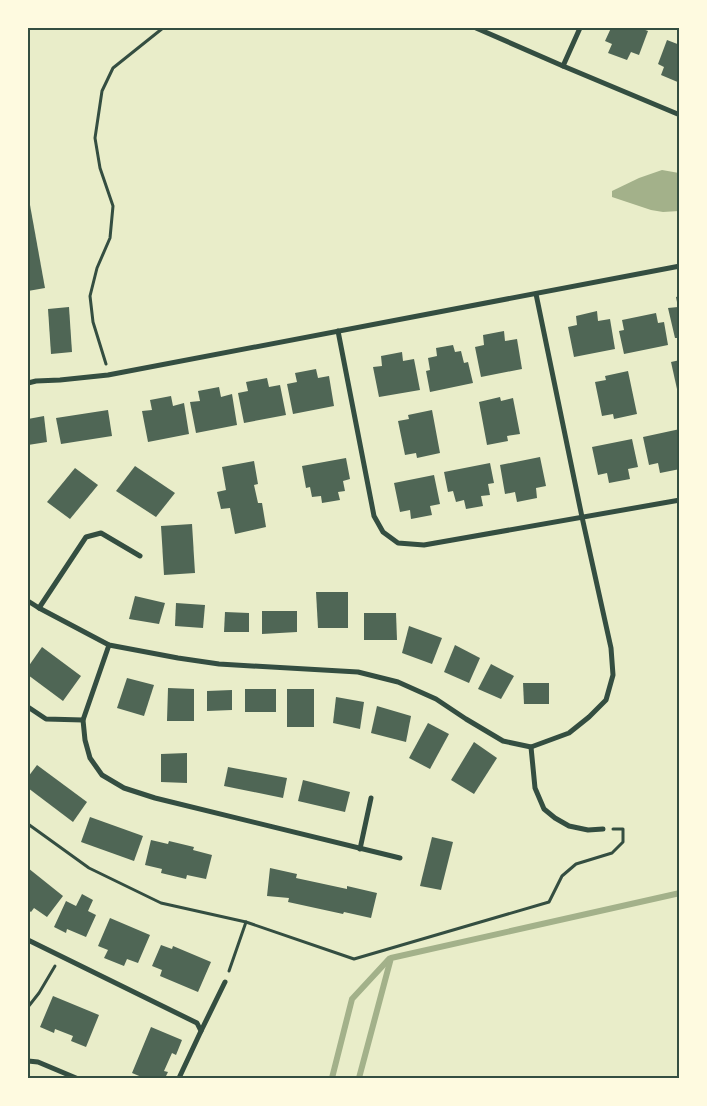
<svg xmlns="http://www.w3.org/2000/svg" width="707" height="1106" font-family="Manrope,sans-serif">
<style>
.water{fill:#a3b18a}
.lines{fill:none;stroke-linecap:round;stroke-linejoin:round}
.stream{stroke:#a3b18a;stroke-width:6}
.building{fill:#4f6655}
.path{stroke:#344e41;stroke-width:3}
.minor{stroke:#344e41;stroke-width:5}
.neatline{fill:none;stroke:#344e41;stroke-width:2}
</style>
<rect width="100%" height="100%" fill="#e9edc9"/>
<!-- water -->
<path class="water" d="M662,170L679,173V211L663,212L651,210L612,197V191L639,178Z"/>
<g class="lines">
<!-- stream -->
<g class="stream">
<path d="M332,1078L352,999L389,959"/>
<path d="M359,1078L391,958L680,893"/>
</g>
</g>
<!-- building -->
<g class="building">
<path d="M611,28H640L648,31L639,55L631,52L627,60L608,53L612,44L605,41Z"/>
<path d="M667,40L680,45V83L661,75L664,67L658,64Z"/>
<path d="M28,194L45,288L28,291Z"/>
<path d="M680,296V338H675L668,308L678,307L676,297Z"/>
<path d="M69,307L72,352L51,354L48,309Z"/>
<path d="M597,311L598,321L610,319L615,349L574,357L568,327L577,325L576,316Z"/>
<path d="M656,313L658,323L664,322L668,345L624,354L619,331L624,330L622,320Z"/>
<path d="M504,331L505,341L517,339L522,369L481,377L475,347L484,345L483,335Z"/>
<path d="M453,345L455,352L461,351L464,363L468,362L473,383L430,392L426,371L430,370L428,358L437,356L436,348Z"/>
<path d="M402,352L403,361L414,359L420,390L379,397L373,367L382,366L381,356Z"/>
<path d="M680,360V398H679L671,362Z"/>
<path d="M316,369L318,378L329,376L334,406L293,414L287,384L297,382L295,373Z"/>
<path d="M628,371L637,414L614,419L613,414L602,416L595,382L606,380L605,376Z"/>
<path d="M267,378L269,387L280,385L286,415L244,423L238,393L248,391L246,382Z"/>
<path d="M219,387L221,397L232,394L237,425L196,433L190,402L200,401L198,391Z"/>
<path d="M171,396L173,406L184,403L189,434L148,442L142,411L152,410L150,400Z"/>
<path d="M500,397L501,401L513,398L520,434L507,436L508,441L487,445L479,402Z"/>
<path d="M108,410L112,436L61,444L56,418Z"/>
<path d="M432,410L440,453L417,458L416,453L405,455L398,421L409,419L408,415Z"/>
<path d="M44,416L47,442L28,445V419Z"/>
<path d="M680,429V469L660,473L658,463L649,465L643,437Z"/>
<path d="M632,439L638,467L628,469L630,479L609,483L607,473L598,475L592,447Z"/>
<path d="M540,457L546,486L536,488L537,498L517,502L515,492L505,494L500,465Z"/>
<path d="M346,458L350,479L343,481L345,491L338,492L340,500L322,503L321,496L312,497L310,487L306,488L302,466Z"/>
<path d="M254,461L258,484L254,485L258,503H262L266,527L235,534L230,508L221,509L217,492L226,490L222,467Z"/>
<path d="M490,463L494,483L488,484L490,495L481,496L483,506L466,509L464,500L456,502L453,491L448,492L444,472Z"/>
<path d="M135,466L175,493L156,517L116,491Z"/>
<path d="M75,468L98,485L70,519L47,502Z"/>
<path d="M434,475L440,504L430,506L432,515L411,519L410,510L400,512L394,483Z"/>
<path d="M192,524L195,573L164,575L161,526Z"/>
<path d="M316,592H348V628H318Z"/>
<path d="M135,596L165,603L159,624L129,619Z"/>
<path d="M176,603L205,605L203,628L175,626Z"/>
<path d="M262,611H297V632L262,634Z"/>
<path d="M225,612L249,613V632H224Z"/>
<path d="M364,613H396L397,640H364Z"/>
<path d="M409,626L442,638L432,664L402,653Z"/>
<path d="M455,645L480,658L469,683L444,672Z"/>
<path d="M42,647L81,676L63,701L28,675V667Z"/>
<path d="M491,664L514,676L501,699L478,689Z"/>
<path d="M127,678L154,685L144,716L117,708Z"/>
<path d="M523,683H549V704H524Z"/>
<path d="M168,688L194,689V721H167Z"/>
<rect x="245" y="689" width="31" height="23"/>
<rect x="287" y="689" width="27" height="38"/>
<path d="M232,690V710L207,711V691Z"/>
<path d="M336,697L364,702L360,729L333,723Z"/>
<path d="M377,706L411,716L406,742L371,733Z"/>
<path d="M428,723L449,734L430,769L409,758Z"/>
<path d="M474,742L497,758L474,794L451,780Z"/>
<path d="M187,753V783L161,782V754Z"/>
<path d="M37,765L87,802L73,822L28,788V777Z"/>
<path d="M228,767L287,778L283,798L224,786Z"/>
<path d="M303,780L350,792L345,812L298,801Z"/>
<path d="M90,817L143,836L134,861L81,842Z"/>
<path d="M432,837L453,842L441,890L420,886Z"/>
<path d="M151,840L168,844L169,841L194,847L193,850L212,855L206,879L187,875L186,879L161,873L162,869L145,865Z"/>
<path d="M28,868L63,896L47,917L34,908L31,912L28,910Z"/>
<path d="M270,868L297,874L296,878L347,889V886L377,893L371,918L344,912L343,914L288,902L289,898L267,896Z"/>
<path d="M82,894L93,900L88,911L96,915L86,937L67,929L66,933L54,927L66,901L76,906Z"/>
<path d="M110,918L150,935L138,963L127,959L124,966L104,958L108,950L98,946Z"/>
<path d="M161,945L172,949L173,946L211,962L198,992L160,976L162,970L152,966Z"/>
<path d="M53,996L99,1015L86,1047L71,1041L73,1036L55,1029L54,1033L40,1027Z"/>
<path d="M151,1027L182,1040L176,1055L172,1053L164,1071L168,1072L165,1078H144L132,1073Z"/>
</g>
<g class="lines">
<!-- path -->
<g class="path">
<path d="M106,364L93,322L90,296L97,268L110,238L113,206L100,168L95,138L102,91L113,68L163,28"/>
<path d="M28,824L89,868L161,903L246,922L354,959L549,902L562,876L576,864L612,853L623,842V829H613"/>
<path d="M229,971L246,922"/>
<path d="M28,1007L39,993L55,966"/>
</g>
<!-- minor -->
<g class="minor">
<path d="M476,28L563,66L680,115"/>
<path d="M563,66L580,28"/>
<path d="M338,331L374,516L383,532L398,543L424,545L680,500"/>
<path d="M28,383L36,381L60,380L108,375L680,266"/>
<path d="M28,601L39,608L109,645L178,658L219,664L358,672L398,682L436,699L466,719L503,741L531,747L569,733L589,717L606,700L613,675L611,648L582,517L536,294"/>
<path d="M39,608L86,537L101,533L140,556"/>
<path d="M109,645L83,720L85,740L90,758L102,775L124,788L155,798L400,858"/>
<path d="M28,707L46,719L83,720"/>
<path d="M531,747L535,788L544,809L555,818L569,826L588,830L603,829"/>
<path d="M360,849L371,798"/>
<path d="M28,940L197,1023L201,1031L179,1078"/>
<path d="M201,1031L225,982"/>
<path d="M28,1061L38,1062L76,1078"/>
</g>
</g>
<!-- border -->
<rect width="707" height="1106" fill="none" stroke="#fefae0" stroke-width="58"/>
<rect x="29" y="29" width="649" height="1048" class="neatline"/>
</svg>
